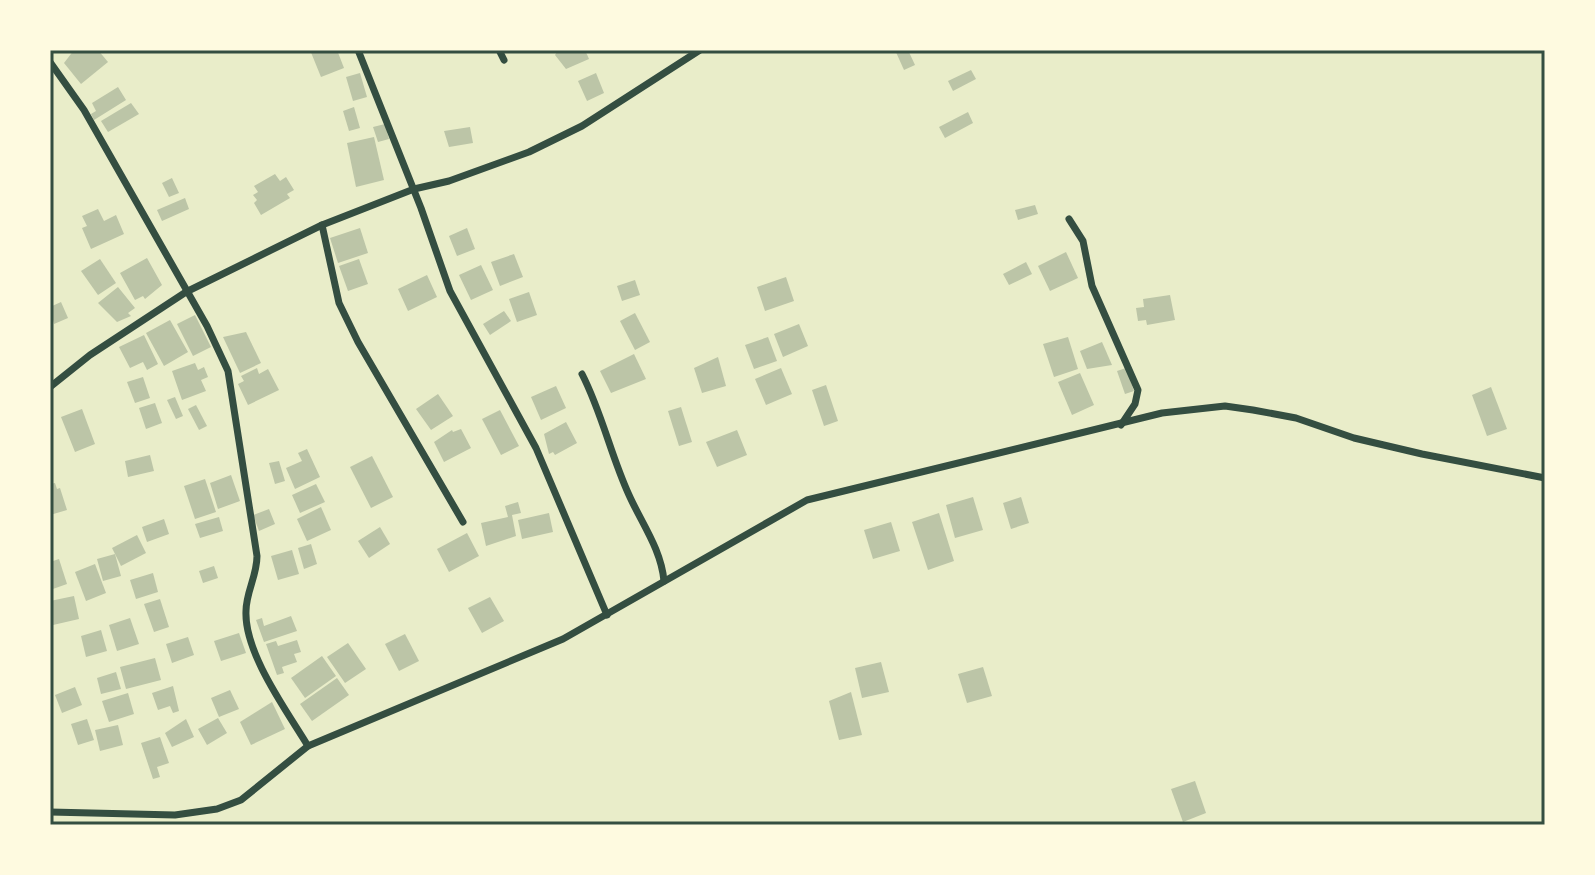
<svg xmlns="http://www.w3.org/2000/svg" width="1595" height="875" font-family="'PT Sans Narrow',sans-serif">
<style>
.building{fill:#bcc5a7}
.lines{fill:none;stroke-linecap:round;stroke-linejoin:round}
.minor{stroke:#344e41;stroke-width:7}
.neatline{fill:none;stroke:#344e41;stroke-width:3}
</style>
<rect width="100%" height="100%" fill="#e9edc9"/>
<!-- building -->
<g class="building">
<path d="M74,50H98L108,62L81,84L64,63Z"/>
<path d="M310,50H337L344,68L321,77Z"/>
<path d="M558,50H585L589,59L566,69L555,55Z"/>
<path d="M895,50H908L915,65L904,70Z"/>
<path d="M971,70L976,79L953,91L948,81Z"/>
<path d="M360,73L367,97L353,101L346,77Z"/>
<path d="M596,73L604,93L587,101L578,81Z"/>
<path d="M118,87L126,100L94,120L91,114L96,111L92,103Z"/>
<path d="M131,103L139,114L108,132L101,121Z"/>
<path d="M354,107L360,128L349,131L343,111Z"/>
<path d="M968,112L973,123L945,138L939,127Z"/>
<path d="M385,124L389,139L378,142L373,127Z"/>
<path d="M470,127L473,143L449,147L444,131Z"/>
<path d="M374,137L384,180L356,187L347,143Z"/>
<path d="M275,174L280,181L286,177L294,190L287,194L290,198L261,215L254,203L257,200L253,195L258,192L254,186Z"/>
<path d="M172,178L179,193L169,197L162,183Z"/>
<path d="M185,198L189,209L162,221L157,210Z"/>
<path d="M1035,205L1038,214L1018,220L1015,210Z"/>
<path d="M98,209L104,221L116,215L124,234L91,249L82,228L87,226L82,216Z"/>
<path d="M360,228L368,253L338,263L330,238Z"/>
<path d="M467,228L475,249L457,256L449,236Z"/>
<path d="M1066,252L1078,278L1050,291L1038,266Z"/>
<path d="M514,254L523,277L500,286L491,262Z"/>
<path d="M147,258L162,285L145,299L143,296L135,300L120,273Z"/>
<path d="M100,259L116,283L98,295L81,271Z"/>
<path d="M359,259L368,284L348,291L339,266Z"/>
<path d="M1026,262L1032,274L1009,285L1003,274Z"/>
<path d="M481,265L493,290L471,300L459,275Z"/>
<path d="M427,275L437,297L408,311L398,289Z"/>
<path d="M786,277L794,301L765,311L757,287Z"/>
<path d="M635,280L640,295L622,301L617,286Z"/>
<path d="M118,287L135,308L128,313L131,316L117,322L98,303Z"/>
<path d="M529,292L537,315L517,322L509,299Z"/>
<path d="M1170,295L1175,320L1147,325L1146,320L1138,321L1136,308L1144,307L1143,299Z"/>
<path d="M61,302L68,318L54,324L50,307Z"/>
<path d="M504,311L511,321L490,335L483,324Z"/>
<path d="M635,313L650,342L635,350L620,321Z"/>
<path d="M195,315L211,347L193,356L177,324Z"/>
<path d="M170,320L188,352L164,366L146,333Z"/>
<path d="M799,324L808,346L783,357L774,334Z"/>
<path d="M246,332L261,363L240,373L223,337Z"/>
<path d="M144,335L158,364L147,370L143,362L130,368L119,347Z"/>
<path d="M768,337L777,361L754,369L745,345Z"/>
<path d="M1068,337L1078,369L1054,377L1043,344Z"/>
<path d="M1102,342L1112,365L1087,369L1080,351Z"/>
<path d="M634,354L646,379L611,393L600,371Z"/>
<path d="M718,357L726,386L702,393L694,368Z"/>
<path d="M195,363L198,370L204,367L208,377L201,380L206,391L182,400L172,371Z"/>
<path d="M257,368L259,374L268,369L279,390L248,405L238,384L244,381L241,376Z"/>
<path d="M781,368L792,394L766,405L755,379Z"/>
<path d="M1126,368L1134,391L1125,394L1117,371Z"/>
<path d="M1080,373L1094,405L1072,415L1058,382Z"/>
<path d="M143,377L150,398L135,403L127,382Z"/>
<path d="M826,385L838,421L824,426L812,390Z"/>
<path d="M556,386L566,408L541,420L531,397Z"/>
<path d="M1491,387L1507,429L1487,436L1472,395Z"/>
<path d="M438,394L453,416L431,430L416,409Z"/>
<path d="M175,397L183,416L176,419L167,400Z"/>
<path d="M155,403L162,423L146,429L139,408Z"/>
<path d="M196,405L207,426L199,430L188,409Z"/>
<path d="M681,407L692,442L679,446L668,411Z"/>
<path d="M82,409L95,444L75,452L61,417Z"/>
<path d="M500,410L519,446L501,455L482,419Z"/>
<path d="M566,422L577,443L555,455L553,452L549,454L544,434Z"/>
<path d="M461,429L471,448L444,462L434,442L452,430L453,432Z"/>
<path d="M737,430L747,455L717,467L706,442Z"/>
<path d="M307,449L320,477L295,489L286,468L302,461L298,453Z"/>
<path d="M150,455L154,471L128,477L125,461Z"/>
<path d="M372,456L393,497L371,508L350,467Z"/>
<path d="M279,461L285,481L275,484L269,463Z"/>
<path d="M231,475L240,501L218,509L210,483Z"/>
<path d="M205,479L216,512L195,519L184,486Z"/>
<path d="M55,483L57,489L60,488L67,510L50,515V484Z"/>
<path d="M316,484L325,502L300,513L292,495Z"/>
<path d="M973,497L983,530L955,538L946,505Z"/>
<path d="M1021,497L1029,523L1011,529L1003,503Z"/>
<path d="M518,502L521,513L512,515L516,536L486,546L481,523L508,517L505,506Z"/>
<path d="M321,507L331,530L307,541L297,519Z"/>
<path d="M269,509L275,524L259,531L253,515Z"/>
<path d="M549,513L553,532L522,539L518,520Z"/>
<path d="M939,513L954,561L928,570L912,522Z"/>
<path d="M219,517L223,531L200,538L195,524Z"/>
<path d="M164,519L169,534L147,542L142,527Z"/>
<path d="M891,522L900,551L873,559L864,530Z"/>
<path d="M380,527L390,544L369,558L358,541Z"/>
<path d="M467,533L479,556L449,572L437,549Z"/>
<path d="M137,535L146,553L121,566L112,548Z"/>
<path d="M311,544L317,564L304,569L298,548Z"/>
<path d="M292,550L299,574L278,580L271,556Z"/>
<path d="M115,554L121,576L103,581L97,559Z"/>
<path d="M59,559L67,584L50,590V562Z"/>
<path d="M95,564L106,593L86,601L75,572Z"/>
<path d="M214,566L218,578L203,583L199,571Z"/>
<path d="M153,573L158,592L136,599L130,580Z"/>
<path d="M74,596L79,619L53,625L50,601Z"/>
<path d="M490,597L504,621L482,633L468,608Z"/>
<path d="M160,599L169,627L154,632L144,604Z"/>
<path d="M291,616L297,631L264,642L256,620L262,618L264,626Z"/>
<path d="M130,618L139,644L117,651L109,625Z"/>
<path d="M101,630L107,651L86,657L81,636Z"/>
<path d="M239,633L246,653L221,661L214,641Z"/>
<path d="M405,634L419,661L399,671L385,644Z"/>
<path d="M188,637L194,655L172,663L166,644Z"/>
<path d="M297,640L301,652L294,654L297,662L282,667L284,673L277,675L266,644L276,641L278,646Z"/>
<path d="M348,643L366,669L345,683L327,657Z"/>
<path d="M322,656L336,676L305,698L291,678Z"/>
<path d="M155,658L161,680L126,689L120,667Z"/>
<path d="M881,662L889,692L862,698L855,668Z"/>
<path d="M983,667L992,696L967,703L958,674Z"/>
<path d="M116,672L121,689L101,694L97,678Z"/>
<path d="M337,678L349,695L312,721L300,704Z"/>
<path d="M173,686L179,711L173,713L170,706L158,710L152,693Z"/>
<path d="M75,687L82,705L62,713L55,695Z"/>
<path d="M230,690L239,709L219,717L211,698Z"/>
<path d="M851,692L862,735L839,740L829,701Z"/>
<path d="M128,693L134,714L109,722L102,701Z"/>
<path d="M272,702L285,729L251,745L240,722Z"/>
<path d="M218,718L227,733L207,745L198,729Z"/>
<path d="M87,719L94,740L78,745L71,724Z"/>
<path d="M186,719L194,737L172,747L165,733Z"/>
<path d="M118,725L123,745L100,751L95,730Z"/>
<path d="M160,737L169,763L157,767L160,777L153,779L141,743Z"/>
<path d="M1195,781L1206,813L1183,822L1171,789Z"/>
</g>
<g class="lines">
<!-- minor -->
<g class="minor">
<path d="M358,50L421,208L450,291L536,448L607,615"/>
<path d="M499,50L504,60"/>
<path d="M50,62L84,110L207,326L228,371L257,556C257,576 246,592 246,611C244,653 287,711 308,746"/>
<path d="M1069,219L1083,241L1092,286L1138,390L1135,404L1121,425"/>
<path d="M322,225L339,303L358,342L463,522"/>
<path d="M582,374C602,413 611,456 629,495C642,524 661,549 664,581"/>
<path d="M50,387L90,355L186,292L322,225L414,189L449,181L529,152L582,126L700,50"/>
<path d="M50,812L175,815L217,809L241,800L308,746L563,639L807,500L1162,413L1225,406L1253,410L1296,418L1354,438L1422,454L1545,478"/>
</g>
</g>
<!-- border -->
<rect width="1595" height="875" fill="none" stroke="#fefae0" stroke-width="104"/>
<rect x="52" y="52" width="1491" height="771" class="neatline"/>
</svg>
